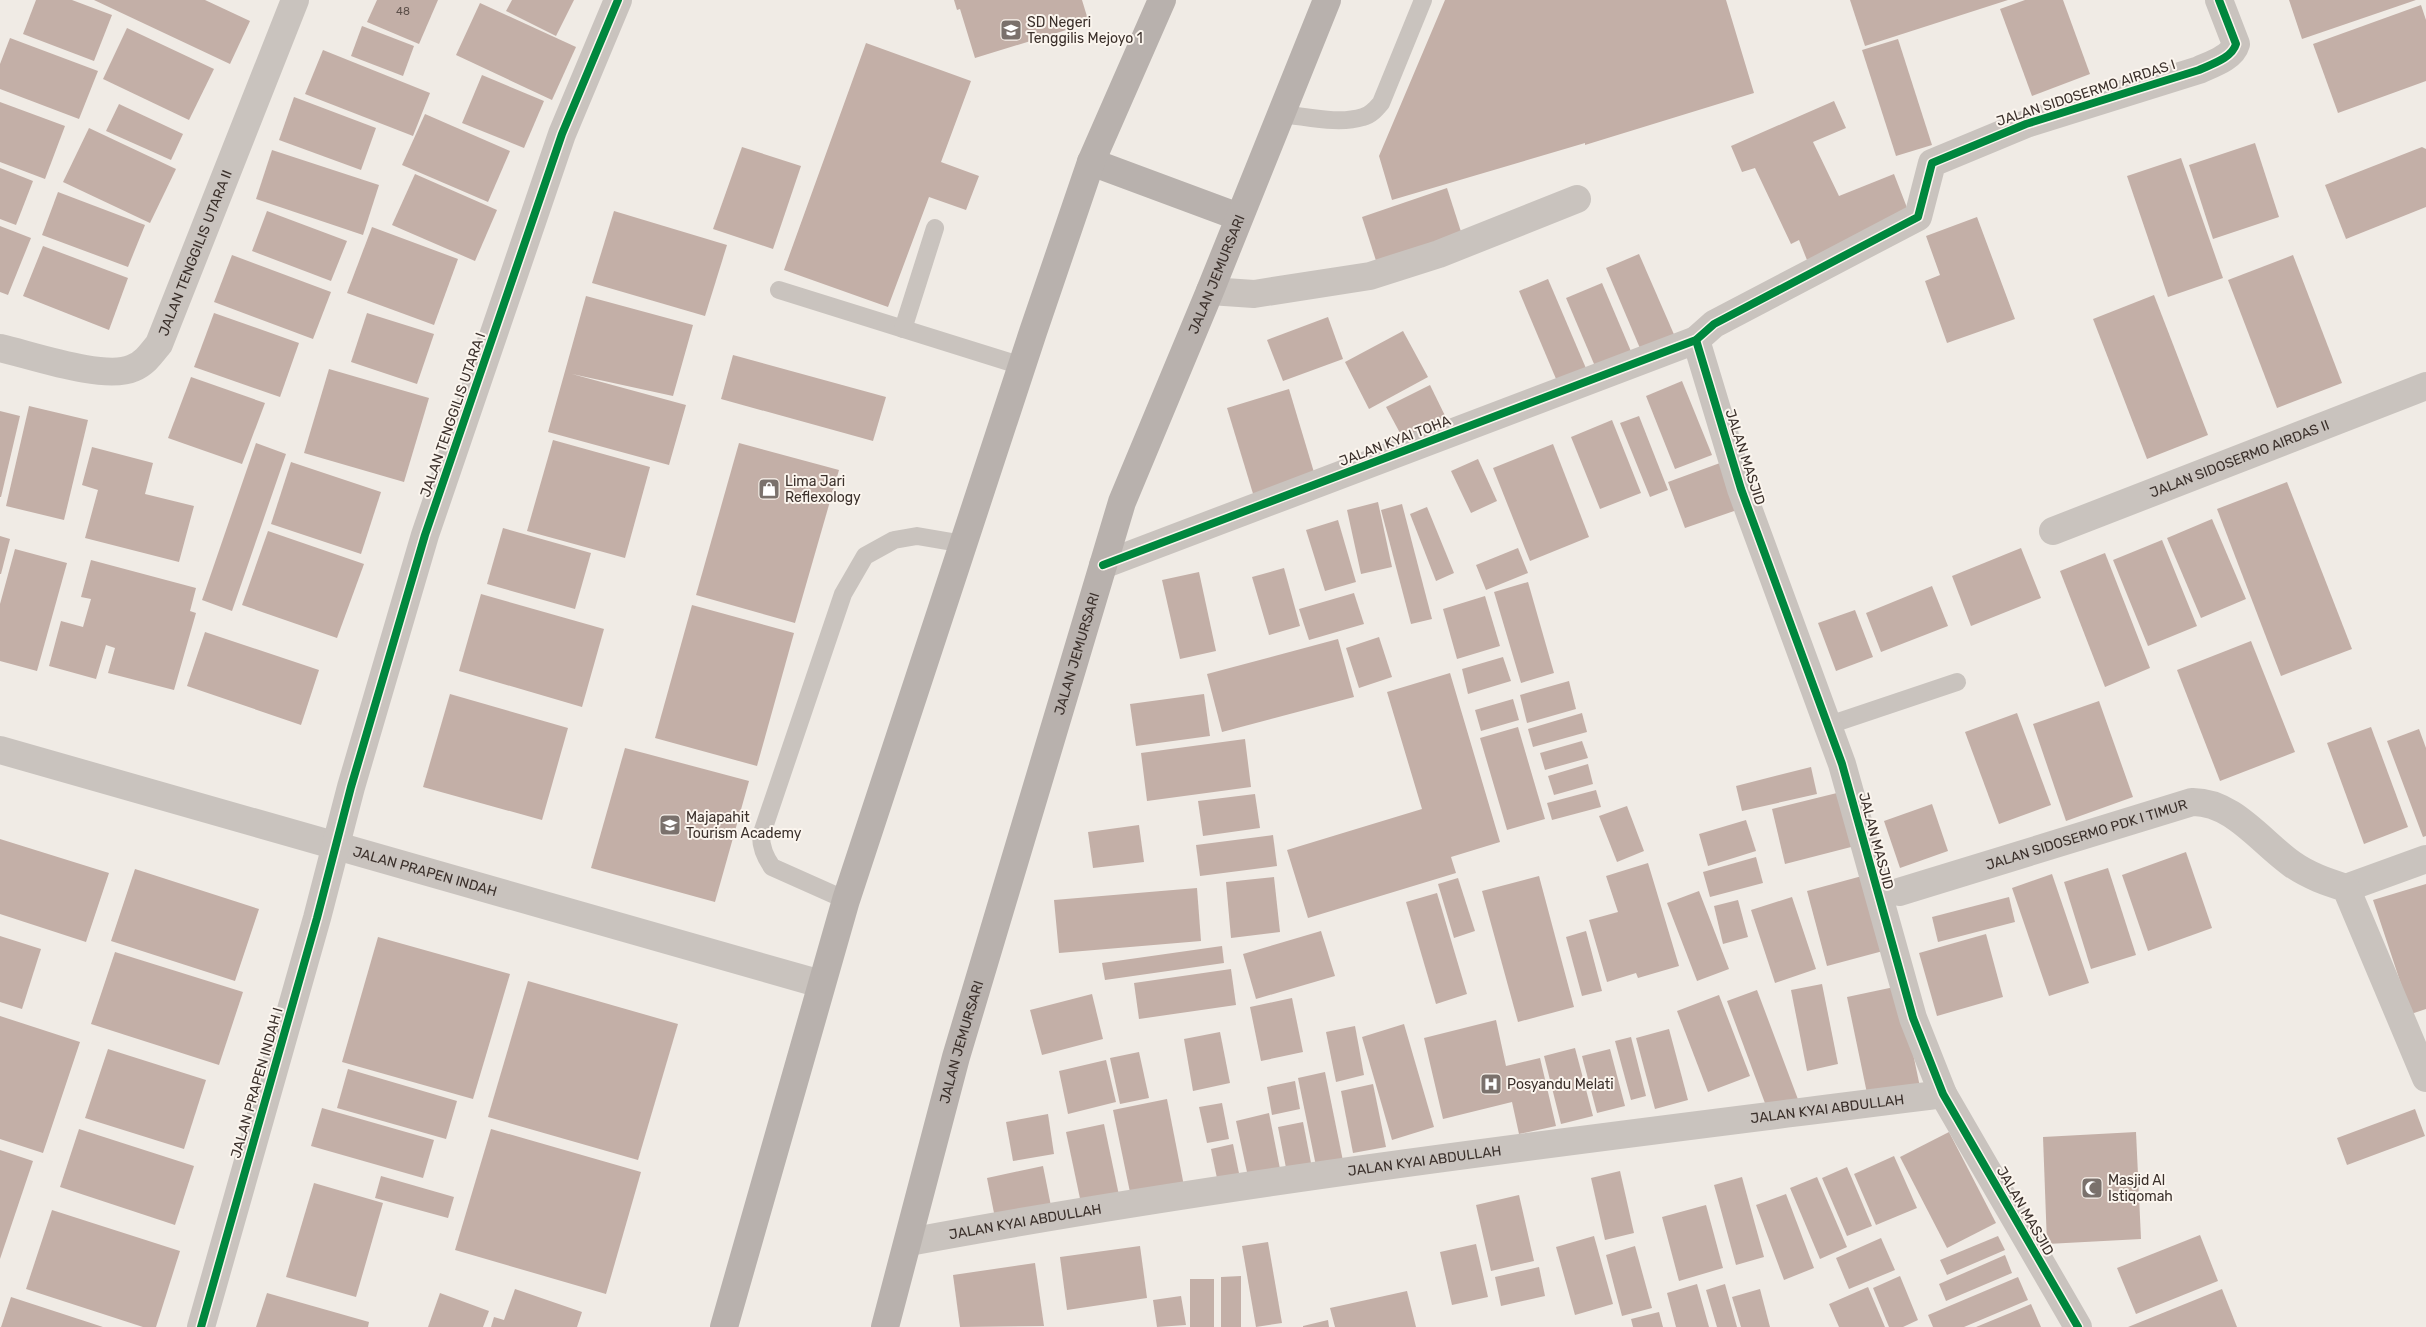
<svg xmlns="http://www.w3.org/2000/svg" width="2426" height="1327" font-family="Rubik,sans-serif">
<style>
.building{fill:#c3afa7}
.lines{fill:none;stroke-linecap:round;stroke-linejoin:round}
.lane{stroke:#c9c3be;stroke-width:18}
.street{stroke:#c9c3be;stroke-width:28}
.primary{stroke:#b8b1ad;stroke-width:28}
.cycleway-casing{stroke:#fbf5ee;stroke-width:11}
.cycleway{stroke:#00873e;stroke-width:8}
.labels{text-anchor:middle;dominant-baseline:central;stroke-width:4;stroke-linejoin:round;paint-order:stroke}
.number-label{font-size:11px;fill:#5d504a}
.poi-label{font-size:14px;fill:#3b302b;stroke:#fbf5ee;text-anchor:start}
.street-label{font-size:14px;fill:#3b302b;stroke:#fbf5ee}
</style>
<rect width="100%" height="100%" fill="#f0ebe5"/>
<!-- building -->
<g class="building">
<path d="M36,0H72L112,15L94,61L23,34Z"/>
<path d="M94,0H205L250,21L230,64Z"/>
<path d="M377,0H438L419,44L367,22Z"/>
<path d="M512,0H574L556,36L506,11Z"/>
<path d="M954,0H1082L1089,23L975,58L960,9L957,10Z"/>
<path d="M1445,0H1726L1754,93L1585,145V143L1392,200L1379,156Z"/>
<path d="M1850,0H2008L1865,46Z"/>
<path d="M2025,0H2063L2090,74L2032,96L2000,9Z"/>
<path d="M2289,0H2416L2302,39Z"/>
<path d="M480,3L576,47L552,100L456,55Z"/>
<path d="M2421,5L2426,20V81L2338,113L2313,44Z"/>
<path d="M362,26L414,46L403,76L351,56Z"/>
<path d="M127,28L214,69L189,120L103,79Z"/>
<path d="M10,38L98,71L79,119L0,89V64Z"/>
<path d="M1898,39L1932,145L1896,156L1862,50Z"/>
<path d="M866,43L971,81L941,162L979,176L966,210L929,197L888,307L784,270Z"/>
<path d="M323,50L430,93L413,136L305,94Z"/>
<path d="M482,75L544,101L524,148L462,123Z"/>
<path d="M294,97L376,128L361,170L279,140Z"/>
<path d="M1834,101L1846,128L1813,142L1839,196L1894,174L1911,218L1807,260L1799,240L1791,244L1755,168L1742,172L1731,146Z"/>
<path d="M0,102L65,126L45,179L0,162Z"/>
<path d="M119,104L183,134L171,160L106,131Z"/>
<path d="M425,114L510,151L488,202L402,165Z"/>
<path d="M89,128L176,169L150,223L63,182Z"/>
<path d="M2255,143L2279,217L2213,239L2189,165Z"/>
<path d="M742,147L801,166L773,249L713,229Z"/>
<path d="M2422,147L2426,149V207L2346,239L2325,185Z"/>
<path d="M272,150L379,185L363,235L256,199Z"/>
<path d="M2181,158L2223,278L2168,297L2127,176Z"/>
<path d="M0,168L33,181L16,225L0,219Z"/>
<path d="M415,174L497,210L475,261L392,225Z"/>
<path d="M1447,188L1464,241L1379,270L1362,217Z"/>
<path d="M58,192L145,225L128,267L42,235Z"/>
<path d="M267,211L347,241L331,281L252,251Z"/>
<path d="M614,211L727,245L705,316L592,283Z"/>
<path d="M1977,217L2015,319L1947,343L1925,281L1940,275L1926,236Z"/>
<path d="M0,226L31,238L8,295L0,292Z"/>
<path d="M372,227L458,259L434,325L347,293Z"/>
<path d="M43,246L128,278L109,330L23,296Z"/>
<path d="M1639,254L1676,339L1642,353L1606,268Z"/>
<path d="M232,255L331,292L313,339L214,302Z"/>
<path d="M2293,255L2342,383L2277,408L2228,280Z"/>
<path d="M1548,279L1588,373L1559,386L1519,291Z"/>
<path d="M1602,283L1633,356L1597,371L1566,298Z"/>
<path d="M2154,295L2208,435L2147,459L2093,319Z"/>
<path d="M586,296L693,325L673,396L572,374L686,405L669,465L548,432Z"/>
<path d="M214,313L299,343L280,397L194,367Z"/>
<path d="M367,313L434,334L417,384L351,362Z"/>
<path d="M1328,317L1343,359L1283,381L1267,340Z"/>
<path d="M1403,331L1428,377L1369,409L1345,362Z"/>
<path d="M733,355L886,397L873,441L721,399Z"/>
<path d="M329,369L429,398L404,482L304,453Z"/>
<path d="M191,377L265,403L242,464L168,438Z"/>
<path d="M1682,381L1712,455L1675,469L1646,396Z"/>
<path d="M1430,385L1451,428L1407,446L1386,407Z"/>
<path d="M1289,389L1316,479L1254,497L1227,408Z"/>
<path d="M29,406L88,420L64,520L6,506Z"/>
<path d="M0,411L20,416L1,497H0Z"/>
<path d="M1639,416L1668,490L1650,497L1620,423Z"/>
<path d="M1612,420L1641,493L1600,509L1571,437Z"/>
<path d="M553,440L650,467L625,558L527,531Z"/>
<path d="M256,443L286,454L232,611L202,600Z"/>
<path d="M739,443L839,470L795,623L696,595Z"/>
<path d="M1553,444L1589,537L1530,561L1493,468Z"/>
<path d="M92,447L153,463L145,494L194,506L179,562L85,538L98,490L82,485Z"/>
<path d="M1478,459L1497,501L1471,513L1451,471Z"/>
<path d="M291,462L381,492L361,554L271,524Z"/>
<path d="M1720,463L1737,510L1685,528L1668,482Z"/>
<path d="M2287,482L2352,649L2281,676L2217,509Z"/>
<path d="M1378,502L1392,567L1361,574L1347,510Z"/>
<path d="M1402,504L1432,619L1411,624L1381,510Z"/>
<path d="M1427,507L1454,573L1436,581L1410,514Z"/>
<path d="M2212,519L2246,599L2201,618L2167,538Z"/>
<path d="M1338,520L1356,582L1325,591L1306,530Z"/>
<path d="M503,528L591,553L575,609L487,584Z"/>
<path d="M268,531L364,564L337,638L242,605Z"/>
<path d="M0,536L10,539L1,574H0Z"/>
<path d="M2162,540L2197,626L2148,646L2113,560Z"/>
<path d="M1518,548L1528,573L1486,590L1476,565Z"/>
<path d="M2021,548L2041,598L1971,626L1952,576Z"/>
<path d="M15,549L67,563L37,671L0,661V604Z"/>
<path d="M2105,553L2150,668L2105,687L2060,571Z"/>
<path d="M91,560L196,588L190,611L196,613L174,690L108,673L115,648L106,645L96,679L49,666L61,621L83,627L91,599L81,597Z"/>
<path d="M1284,568L1300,626L1269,635L1252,577Z"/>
<path d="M1199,572L1216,651L1180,659L1162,580Z"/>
<path d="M1528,582L1554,673L1521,683L1494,592Z"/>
<path d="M1932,586L1948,626L1881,652L1866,613Z"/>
<path d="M1354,593L1364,624L1309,640L1299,609Z"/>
<path d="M481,594L604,629L582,707L459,671Z"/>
<path d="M1485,596L1500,646L1457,659L1443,609Z"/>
<path d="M692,605L794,633L757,766L655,738Z"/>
<path d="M1855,610L1873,657L1836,671L1818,623Z"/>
<path d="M205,632L319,670L301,725L187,686Z"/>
<path d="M1379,637L1392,677L1359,688L1346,648Z"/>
<path d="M1338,639L1354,697L1222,732L1207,674Z"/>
<path d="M2251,641L2295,752L2220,781L2177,670Z"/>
<path d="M1503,657L1511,681L1468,694L1462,669Z"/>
<path d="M1450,673L1500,842L1451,857L1456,873L1308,918L1287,850L1422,809L1387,692Z"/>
<path d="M1569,681L1576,709L1527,723L1520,695Z"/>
<path d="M450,694L568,728L542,820L423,787Z"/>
<path d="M1204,694L1210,736L1136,746L1130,704Z"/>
<path d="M1513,699L1519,720L1481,731L1475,710Z"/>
<path d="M2099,701L2133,797L2066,821L2033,724Z"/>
<path d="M1582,713L1587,732L1533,747L1528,729Z"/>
<path d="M2017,713L2051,805L1999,824L1965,732Z"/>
<path d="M1518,727L1545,819L1507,830L1480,738Z"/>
<path d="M2371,727L2408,827L2364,844L2327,743Z"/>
<path d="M2419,729L2426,748V836L2423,837L2387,741Z"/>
<path d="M1245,739L1251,787L1147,801L1141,753Z"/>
<path d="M1582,741L1588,758L1545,770L1540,753Z"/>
<path d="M625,748L749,781L715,902L591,868Z"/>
<path d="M1588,764L1593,784L1554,795L1548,776Z"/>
<path d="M1811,767L1817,794L1742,811L1736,786Z"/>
<path d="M1596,790L1601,807L1552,820L1547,803Z"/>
<path d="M1841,792L1855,846L1785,864L1772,809Z"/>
<path d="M1255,794L1260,828L1203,836L1198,801Z"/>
<path d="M1932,804L1948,851L1900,868L1884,821Z"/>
<path d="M1627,806L1644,851L1617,862L1599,816Z"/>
<path d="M1746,820L1756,851L1708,866L1699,834Z"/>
<path d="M1139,825L1144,862L1093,868L1088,832Z"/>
<path d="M1273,835L1277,866L1200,876L1196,845Z"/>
<path d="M0,839L109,873L86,942L0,914Z"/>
<path d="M2186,852L2212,928L2148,951L2122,875Z"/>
<path d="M1756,857L1763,883L1710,897L1703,872Z"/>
<path d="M1648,863L1679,966L1638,978L1636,973L1607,982L1589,920L1618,912L1606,876Z"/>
<path d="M2108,868L2136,955L2091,969L2064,882Z"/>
<path d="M135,869L259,909L235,981L111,941Z"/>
<path d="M2052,874L2089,983L2049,996L2012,888Z"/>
<path d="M1539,876L1574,1007L1518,1022L1482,891Z"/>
<path d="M1862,876L1883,951L1827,966L1807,891Z"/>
<path d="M1274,877L1280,932L1231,938L1226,882Z"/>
<path d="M1458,878L1475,931L1454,938L1438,884Z"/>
<path d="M2426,884V1009L2411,1014L2373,900Z"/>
<path d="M1197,888L1201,941L1059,953L1054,900Z"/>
<path d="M1699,891L1729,969L1697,981L1667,903Z"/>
<path d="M1437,893L1467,994L1436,1004L1406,902Z"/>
<path d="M1792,897L1816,969L1775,983L1751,910Z"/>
<path d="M2009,897L2015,922L1938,942L1932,917Z"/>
<path d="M1738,900L1748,937L1723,944L1714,906Z"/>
<path d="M1321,931L1335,976L1256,999L1243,954Z"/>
<path d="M1586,931L1602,991L1582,996L1566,937Z"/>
<path d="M1986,934L2003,997L1937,1016L1919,953Z"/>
<path d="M0,936L41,949L22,1009L0,1002Z"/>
<path d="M378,937L510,974L473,1099L342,1062Z"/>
<path d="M1222,946L1224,963L1105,980L1102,963Z"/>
<path d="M115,952L243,992L219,1065L91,1024Z"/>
<path d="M1231,969L1236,1005L1139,1019L1134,983Z"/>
<path d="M528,981L678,1024L638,1160L488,1117Z"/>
<path d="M1822,984L1838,1064L1807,1071L1791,990Z"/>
<path d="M1899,986L1920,1087L1868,1098L1847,997Z"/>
<path d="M1757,990L1799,1102L1769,1114L1727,1001Z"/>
<path d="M1092,994L1103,1039L1042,1055L1030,1010Z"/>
<path d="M1719,995L1750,1076L1708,1092L1677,1011Z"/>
<path d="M1292,998L1303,1052L1261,1061L1250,1007Z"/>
<path d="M0,1016L80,1042L43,1153L0,1139Z"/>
<path d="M1496,1020L1506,1066L1540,1058L1556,1126L1519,1134L1512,1102L1443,1119L1424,1038Z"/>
<path d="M1404,1024L1434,1127L1392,1140L1362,1037Z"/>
<path d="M1355,1026L1364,1075L1336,1082L1326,1032Z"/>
<path d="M1669,1029L1688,1100L1655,1109L1636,1038Z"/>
<path d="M1220,1032L1230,1083L1193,1091L1184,1039Z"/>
<path d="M1631,1037L1646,1096L1631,1100L1615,1041Z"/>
<path d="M1575,1048L1593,1116L1561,1124L1544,1056Z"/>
<path d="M108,1049L206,1080L184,1149L85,1118Z"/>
<path d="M1610,1049L1625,1106L1597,1113L1582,1056Z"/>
<path d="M1139,1052L1149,1098L1120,1104L1110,1058Z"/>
<path d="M1106,1060L1116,1102L1068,1114L1059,1071Z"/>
<path d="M348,1069L457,1101L446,1139L337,1108Z"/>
<path d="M1325,1072L1343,1161L1316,1166L1298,1078Z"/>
<path d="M1295,1081L1300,1109L1272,1115L1267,1087Z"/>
<path d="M1373,1084L1386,1147L1353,1153L1341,1091Z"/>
<path d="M1167,1099L1184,1186L1131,1197L1113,1110Z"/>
<path d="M1222,1103L1229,1139L1207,1143L1199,1107Z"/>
<path d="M322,1108L434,1140L423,1178L311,1146Z"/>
<path d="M2415,1109L2425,1136L2347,1165L2337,1138Z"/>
<path d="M1269,1113L1282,1179L1250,1186L1236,1121Z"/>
<path d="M1048,1114L1054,1154L1013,1161L1006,1122Z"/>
<path d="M1303,1122L1313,1173L1288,1178L1278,1127Z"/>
<path d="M1104,1124L1120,1200L1082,1208L1066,1132Z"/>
<path d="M79,1129L194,1166L175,1225L60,1187Z"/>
<path d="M491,1129L641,1172L606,1294L455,1250Z"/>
<path d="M1949,1132L1996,1223L1947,1248L1900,1157Z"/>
<path d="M2136,1132L2141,1239L2047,1244L2043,1137Z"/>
<path d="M1233,1144L1241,1183L1219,1188L1211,1149Z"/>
<path d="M0,1150L33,1161L0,1259Z"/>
<path d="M1894,1156L1917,1208L1876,1225L1854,1174Z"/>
<path d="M1043,1166L1051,1206L995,1218L987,1178Z"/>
<path d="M1847,1167L1872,1226L1847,1236L1822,1178Z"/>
<path d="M1620,1171L1634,1233L1605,1240L1591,1178Z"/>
<path d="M381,1176L454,1197L448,1218L375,1198Z"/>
<path d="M1742,1177L1764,1257L1736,1265L1714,1185Z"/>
<path d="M1817,1177L1847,1247L1820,1259L1790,1188Z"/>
<path d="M314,1183L383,1203L356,1297L286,1277Z"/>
<path d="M1786,1194L1814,1268L1784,1280L1756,1205Z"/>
<path d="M1519,1195L1534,1261L1491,1271L1476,1205Z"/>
<path d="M1706,1205L1723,1268L1679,1281L1662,1217Z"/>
<path d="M52,1210L180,1251L156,1327H143L26,1289Z"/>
<path d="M2200,1235L2218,1281L2136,1314L2117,1268Z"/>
<path d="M1594,1236L1613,1304L1575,1315L1556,1247Z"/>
<path d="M1998,1236L2005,1250L1947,1275L1940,1260Z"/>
<path d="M1881,1238L1895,1270L1849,1289L1836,1258Z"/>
<path d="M1268,1242L1282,1323L1256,1327L1242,1246Z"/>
<path d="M1476,1244L1488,1297L1452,1305L1440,1252Z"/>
<path d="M1140,1246L1147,1298L1067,1310L1060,1257Z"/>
<path d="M1635,1246L1652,1308L1622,1316L1606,1255Z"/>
<path d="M2005,1255L2012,1273L1946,1301L1939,1284Z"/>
<path d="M1035,1263L1044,1326L960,1327L953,1275Z"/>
<path d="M1539,1267L1545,1296L1501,1306L1495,1277Z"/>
<path d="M1241,1276V1327H1221V1277Z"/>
<path d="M1900,1276L1918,1320L1903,1327H1889L1873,1288Z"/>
<path d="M2018,1277L2028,1300L1964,1327H1933L1928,1315Z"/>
<rect x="1190" y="1279" width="24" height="48"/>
<path d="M1697,1284L1709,1327H1676L1667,1293Z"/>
<path d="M1725,1284L1737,1327H1717L1706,1290Z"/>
<path d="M1868,1287L1885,1327H1839L1829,1304Z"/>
<path d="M515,1289L582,1312L577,1327H491L494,1317L504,1320Z"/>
<path d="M1760,1289L1770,1327H1741L1732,1297Z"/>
<path d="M2222,1289L2237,1327H2128Z"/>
<path d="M1407,1291L1416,1327H1335L1330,1308Z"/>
<path d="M267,1293L369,1322L368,1327H256Z"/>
<path d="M440,1293L489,1311L483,1327H428Z"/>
<path d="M1181,1296L1186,1325L1157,1327L1153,1300Z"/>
<path d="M11,1297L103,1327H1Z"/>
<path d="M2031,1304L2041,1327H1976L2010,1313Z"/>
<path d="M1659,1312L1663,1327H1633L1631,1319Z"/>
<path d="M1328,1320L1329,1327H1303V1326Z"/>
</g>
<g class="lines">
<!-- lane -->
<g class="lane">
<path d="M1280,114C1305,116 1338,125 1363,117C1371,115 1376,109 1381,103L1423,0"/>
<path d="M779,290L1022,366"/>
<path d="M903,329L935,228"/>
<path d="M1829,725L1957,682"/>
<path d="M846,900L772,867C765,857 761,848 761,836L843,594L865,556L894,540L917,536L964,544"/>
</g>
<!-- street -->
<g class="street">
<path d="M1210,291L1254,294L1370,276L1439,254L1577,199"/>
<path d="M1696,340L1741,489L1842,764L1913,1018L1943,1094L2078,1327"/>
<path id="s1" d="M0,348C31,355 105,381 133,368C145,363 151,354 159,344L295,0"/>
<path id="s2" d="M2053,531L2426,386"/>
<path d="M1103,565L1696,340L1714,324L1918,217L1932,163L2026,124L2199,70C2212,64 2232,58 2236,44L2219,0"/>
<path id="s3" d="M0,750L821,984"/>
<path d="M2346,888L2426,859"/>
<path id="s4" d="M1899,892L2192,802C2232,801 2261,842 2292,864C2309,876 2327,882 2346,888L2426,1078"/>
<path id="s5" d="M909,1242C1251,1178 1597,1138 1943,1094"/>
<path d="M201,1327L317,918L351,787L425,535L562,134L618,0"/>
</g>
<!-- primary -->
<g class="primary">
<path d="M1091,162L1239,217"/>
<path d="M724,1327L846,900L1033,332L1091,162L1162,0"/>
<path id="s6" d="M885,1327L956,1057L1122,502L1210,291L1327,0"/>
</g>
<!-- cycleway casing -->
<g class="cycleway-casing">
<g id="cycleway">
<path d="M1696,340L1741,489L1842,764L1913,1018L1943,1094L2078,1327"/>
<path d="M1103,565L1696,340L1714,324L1918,217L1932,163L2026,124L2199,70C2212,64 2232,58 2236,44L2219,0"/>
<path d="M201,1327L317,918L351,787L425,535L562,134L618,0"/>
</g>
</g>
<!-- cycleway -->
<use href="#cycleway" class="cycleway"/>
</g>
<!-- icons -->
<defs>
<g id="school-square" transform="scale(1.125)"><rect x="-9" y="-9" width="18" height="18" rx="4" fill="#7a716c" stroke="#fbf5ee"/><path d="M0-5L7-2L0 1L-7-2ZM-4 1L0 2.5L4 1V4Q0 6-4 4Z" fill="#fff"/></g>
<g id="shop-square" transform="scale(1.125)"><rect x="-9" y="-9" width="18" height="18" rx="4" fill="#7a716c" stroke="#fbf5ee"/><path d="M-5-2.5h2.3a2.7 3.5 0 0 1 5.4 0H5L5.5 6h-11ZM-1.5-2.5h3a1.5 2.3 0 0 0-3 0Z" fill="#fff"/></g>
<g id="university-square" transform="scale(1.125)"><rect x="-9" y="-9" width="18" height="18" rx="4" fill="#7a716c" stroke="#fbf5ee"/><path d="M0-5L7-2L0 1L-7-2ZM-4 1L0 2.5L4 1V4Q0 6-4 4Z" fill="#fff"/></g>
<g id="hospital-square" transform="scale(1.125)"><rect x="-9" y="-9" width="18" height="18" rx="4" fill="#7a716c" stroke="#fbf5ee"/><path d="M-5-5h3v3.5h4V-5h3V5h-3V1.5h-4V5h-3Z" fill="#fff"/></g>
<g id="mosque-square" transform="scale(1.125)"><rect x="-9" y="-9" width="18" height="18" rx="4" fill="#7a716c" stroke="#fbf5ee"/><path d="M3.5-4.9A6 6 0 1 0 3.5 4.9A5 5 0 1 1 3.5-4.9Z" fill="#fff"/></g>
</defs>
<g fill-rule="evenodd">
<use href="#school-square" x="1011" y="30"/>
<use href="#shop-square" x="769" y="489"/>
<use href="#university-square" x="670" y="825"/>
<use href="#hospital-square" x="1491" y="1084"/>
<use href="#mosque-square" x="2092" y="1188"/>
</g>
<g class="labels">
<!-- number labels -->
<g class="number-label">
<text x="403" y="11">48</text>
</g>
<!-- poi labels -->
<g class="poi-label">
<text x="1027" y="22">SD Negeri<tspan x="1027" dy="16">Tenggilis Mejoyo 1</tspan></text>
<text x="785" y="481">Lima Jari<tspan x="785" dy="16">Reflexology</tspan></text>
<text x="686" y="817">Majapahit<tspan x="686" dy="16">Tourism Academy</tspan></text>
<text x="1507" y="1084">Posyandu Melati</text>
<text x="2108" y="1180">Masjid Al<tspan x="2108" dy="16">Istiqomah</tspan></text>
</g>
<!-- street labels -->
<g class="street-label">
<text transform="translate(2086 93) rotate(-18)">JALAN SIDOSERMO AIRDAS I</text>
<text stroke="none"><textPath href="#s1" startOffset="270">JALAN TENGGILIS UTARA II</textPath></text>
<text stroke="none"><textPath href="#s6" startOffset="1105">JALAN JEMURSARI</textPath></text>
<text transform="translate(453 415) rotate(-71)">JALAN TENGGILIS UTARA I</text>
<text transform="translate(1395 441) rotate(-21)">JALAN KYAI TOHA</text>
<text transform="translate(1745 457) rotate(72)">JALAN MASJID</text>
<text stroke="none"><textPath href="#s2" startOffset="200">JALAN SIDOSERMO AIRDAS II</textPath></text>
<text stroke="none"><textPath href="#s6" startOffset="700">JALAN JEMURSARI</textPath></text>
<text stroke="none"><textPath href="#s4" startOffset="196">JALAN SIDOSERMO PDK I TIMUR</textPath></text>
<text transform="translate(1876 841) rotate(75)">JALAN MASJID</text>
<text stroke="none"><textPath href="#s3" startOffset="442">JALAN PRAPEN INDAH</textPath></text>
<text stroke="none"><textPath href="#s6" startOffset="295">JALAN JEMURSARI</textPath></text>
<text transform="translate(257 1083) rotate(-74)">JALAN PRAPEN INDAH I</text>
<text stroke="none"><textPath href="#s5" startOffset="928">JALAN KYAI ABDULLAH</textPath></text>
<text stroke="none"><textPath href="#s5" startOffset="522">JALAN KYAI ABDULLAH</textPath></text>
<text transform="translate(2025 1211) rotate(60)">JALAN MASJID</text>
<text stroke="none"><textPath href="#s5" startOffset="118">JALAN KYAI ABDULLAH</textPath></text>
</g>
</g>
</svg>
